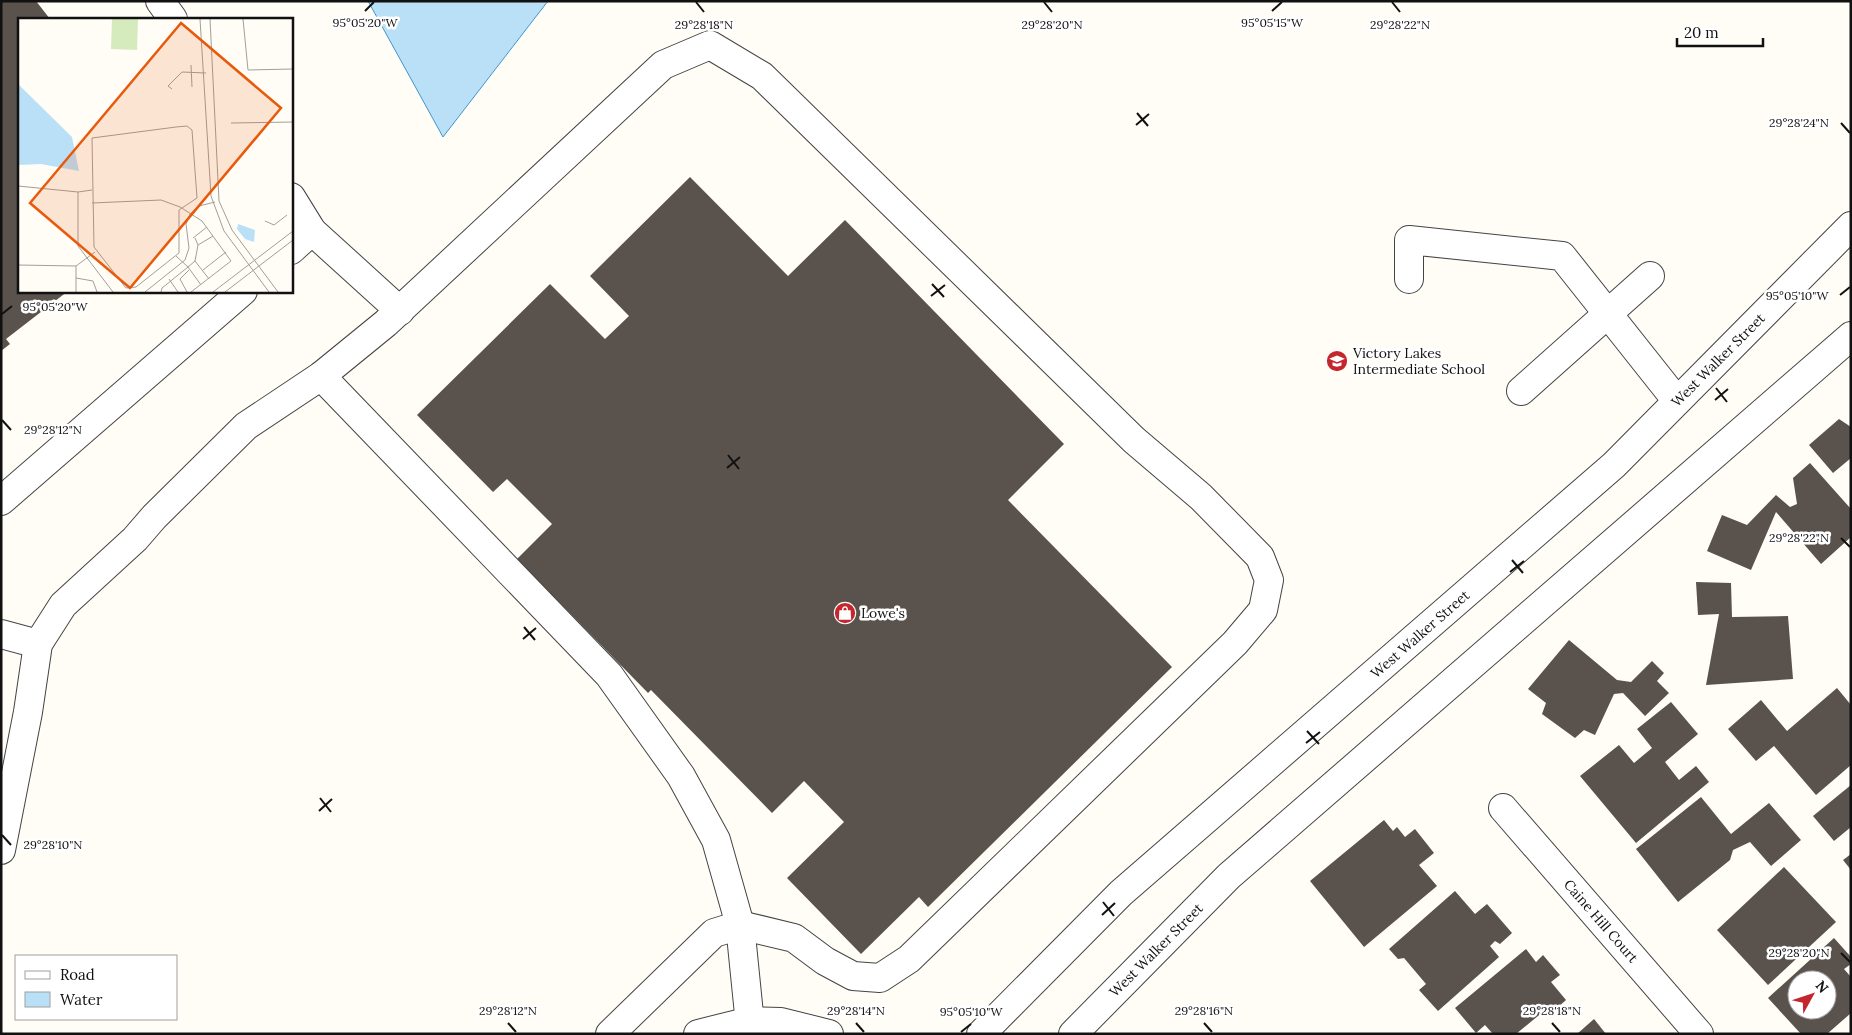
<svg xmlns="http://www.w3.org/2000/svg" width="1852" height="1035" font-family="Lora,serif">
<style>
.water{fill:#b9e0f7;stroke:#3f96cf}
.building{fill:#5a524d;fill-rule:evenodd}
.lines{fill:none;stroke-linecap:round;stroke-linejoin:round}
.minor-casing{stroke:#444;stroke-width:30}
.minor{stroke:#fff;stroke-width:28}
.ticks{fill:none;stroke:#111;stroke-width:2}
.labels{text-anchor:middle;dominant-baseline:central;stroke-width:5;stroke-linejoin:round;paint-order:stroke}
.poi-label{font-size:14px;fill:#111;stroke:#fff;text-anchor:start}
.street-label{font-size:14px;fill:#111;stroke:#fff}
.inset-road{fill:none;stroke:#a09f9a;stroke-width:1}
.view{fill:#e8590c;fill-opacity:0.15;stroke:#e8590c;stroke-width:2.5}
.inset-edge{fill:none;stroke:#111;stroke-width:2.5}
.ticks-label{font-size:12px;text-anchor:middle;fill:#111;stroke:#fff;stroke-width:5;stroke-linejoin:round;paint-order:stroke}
</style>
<rect width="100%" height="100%" fill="#fffdf5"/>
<!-- water -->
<path class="water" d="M368,1H548L443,137Z"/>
<!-- building -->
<g class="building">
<path d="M1,1H36L50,19H19V291H68L6,339L10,344L1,351Z"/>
<path d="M690,177L788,276L845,220L1064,444L1008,500L1172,667L928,907L919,897L861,954L787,878L844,822L804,781L772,813L651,690L648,693L517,559L552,524L507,479L493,492L417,415L550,284L605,339L629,316L590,276Z"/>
<path d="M1839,419L1851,427V458L1833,473L1809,445Z"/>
<path d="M1810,463L1851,509V537L1821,564L1776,512L1751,570L1707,551L1722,515L1747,525L1776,495L1790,507L1797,504L1793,478Z"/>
<path d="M1696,582L1731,583L1732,617L1788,616L1793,679L1706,685L1719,614L1698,615Z"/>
<path d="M1569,640L1617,680L1631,682L1652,661L1664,673L1657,681L1669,693L1645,716L1623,693L1614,694L1595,735L1584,730L1575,738L1542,714L1546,703L1528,689Z"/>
<path d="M1837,688L1851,705V765L1816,795L1774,746L1756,761L1728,729L1761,700L1787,731Z"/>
<path d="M1671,702L1698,734L1665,762L1679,780L1696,766L1709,782L1636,843L1580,776L1619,745L1634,763L1652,748L1637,729Z"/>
<path d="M1851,785V827L1834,841L1813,816Z"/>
<path d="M1701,797L1731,834L1769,803L1801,840L1771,866L1750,842L1733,850L1730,860L1678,902L1636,849Z"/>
<path d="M1384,820L1393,831L1397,827L1405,837L1415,829L1434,853L1419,865L1437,886L1364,947L1310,881Z"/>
<path d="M1851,854V870L1843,860Z"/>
<path d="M1784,867L1836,922L1768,985L1717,930Z"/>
<path d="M1455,891L1475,914L1487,904L1512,933L1500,944L1495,941L1490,946L1499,957L1438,1011L1419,990L1426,984L1404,958L1398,959L1389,949Z"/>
<path d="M1834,938L1851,957V964L1844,969L1851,977V1013L1827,1034H1801L1768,998ZM1797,980H1827V1010H1797Z"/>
<path d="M1526,949L1536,962L1543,955L1560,975L1551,982L1566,1000L1548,1016L1544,1011L1516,1034H1493L1485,1025L1476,1033L1455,1008Z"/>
<path d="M1594,1019L1606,1034H1577Z"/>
</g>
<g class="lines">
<!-- minor casing -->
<g class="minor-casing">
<g id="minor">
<path d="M160,1L173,19"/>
<path d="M291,197L312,231L400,311"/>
<path d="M291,250L312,231"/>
<path d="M1409,279V240L1562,256L1677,401"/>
<path d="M321,376L609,675L681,776L716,840L740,925L751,1034"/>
<path d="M1521,391L1650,276"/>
<path d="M1,501L243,291"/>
<path d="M1,634L38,644"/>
<path d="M1503,808L1699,1034"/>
<path d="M1,850L28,712L38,644L63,605L135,539L154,517L246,426L321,376L386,323L663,65L710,45L762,76L1134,440L1201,497L1260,557L1269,580L1263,610L1235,643L909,959L880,978L853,976L825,961L794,938L740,925L714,933L610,1034"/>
<path d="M698,1034L750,1021L781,1022L829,1034"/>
<path d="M981,1034L1121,893L1614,465L1851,226"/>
<path d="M1073,1034L1229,876L1851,336"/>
</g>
</g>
<!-- minor -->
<use href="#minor" class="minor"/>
</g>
<!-- ticks -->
<path class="ticks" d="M696,2L704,12M1044,2L1052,12M1392,2L1400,12M365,11L374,2M1272,11L1282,2M1137,113L1148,126M1841,123L1850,133M1136,125L1149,114M932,284L944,297M1840,295L1850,287M931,296L945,285M2,314L12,306M1716,388L1727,402M1715,400L1728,389M2,420L11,430M728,455L739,469M727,468L740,457M1841,538L1850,547M1512,560L1523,573M1510,572L1524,561M524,627L535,640M523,639L536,628M1307,731L1319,744M1306,743L1320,732M320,798L331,812M319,811L332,799M2,835L11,845M1103,902L1114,916M1102,915L1115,903M1841,953L1850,962M508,1023L516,1032M856,1023L864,1032M1204,1023L1212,1032M1552,1023L1560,1032M961,1032L971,1024"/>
<!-- icons -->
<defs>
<g id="school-disc" transform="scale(1.125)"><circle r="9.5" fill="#c4262e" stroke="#fff"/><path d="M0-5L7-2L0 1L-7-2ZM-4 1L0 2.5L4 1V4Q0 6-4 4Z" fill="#fff"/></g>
<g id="shop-disc" transform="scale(1.125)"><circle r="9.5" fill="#c4262e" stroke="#fff"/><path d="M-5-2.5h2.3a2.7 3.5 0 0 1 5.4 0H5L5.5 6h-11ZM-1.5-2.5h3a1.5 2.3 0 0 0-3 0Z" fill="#fff"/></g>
</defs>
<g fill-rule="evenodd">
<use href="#school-disc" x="1337" y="361"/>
<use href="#shop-disc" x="845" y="613"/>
</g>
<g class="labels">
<!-- poi labels -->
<g class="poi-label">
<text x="1353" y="353">Victory Lakes<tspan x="1353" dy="16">Intermediate School</tspan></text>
<text x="861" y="613">Lowe's</text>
</g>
<!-- street labels -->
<g class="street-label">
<text transform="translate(1718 360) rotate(-45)">West Walker Street</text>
<text transform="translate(1420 634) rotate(-41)">West Walker Street</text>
<text transform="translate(1601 921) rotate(49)">Caine Hill Court</text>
<text transform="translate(1156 950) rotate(-45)">West Walker Street</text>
</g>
</g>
<!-- overview -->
<g transform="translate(18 18)">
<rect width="275" height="275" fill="#fffdf5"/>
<path d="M94,1H120L119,32L93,31Z" fill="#d5ebbd"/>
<path d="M0,66L54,119L61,153L23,146L0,147ZM220,206L237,212L236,224L227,221L219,211Z" fill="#b9e0f7"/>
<path class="inset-road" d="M182,1L193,178L206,213L251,274M192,1L201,183L214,212L260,274M225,1L230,52L275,51M173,47L174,69M154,71L150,68L164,54L188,55M213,105L275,104M158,109L169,108L174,112L179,180L161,192V235L118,269L108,270L76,229L74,120ZM0,168L60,174L74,172M60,174V228L95,274M74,185L143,182L162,189L184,203L213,243L173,274M247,203L256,207L269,197M175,220L189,209M177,220L180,227L195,218M158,238L170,249L177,243L191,261M177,243L180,227M0,247L58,248L77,234M185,252L208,234M58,260L75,263L79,274M151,261L160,274M58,274V248M127,274L167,242L171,230L168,206L172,196L181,188L197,184M143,274L144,270L170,249L183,267M169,274L162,261L171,252M195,274L275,213M207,274L275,222"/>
<path class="view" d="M163,5L263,90L112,270L12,185Z"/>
<rect width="275" height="275" class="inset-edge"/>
</g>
<g class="ticks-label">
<text x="365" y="27">95°05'20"W</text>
<text x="1272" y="27">95°05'15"W</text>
<text x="704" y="29">29°28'18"N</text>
<text x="1052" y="29">29°28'20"N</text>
<text x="1400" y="29">29°28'22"N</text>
<text x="1799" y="127">29°28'24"N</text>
<text x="1797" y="300">95°05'10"W</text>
<text x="55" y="311">95°05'20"W</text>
<text x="53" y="434">29°28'12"N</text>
<text x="1799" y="542">29°28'22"N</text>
<text x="53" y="849">29°28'10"N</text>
<text x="1799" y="957">29°28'20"N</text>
<text x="508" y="1015">29°28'12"N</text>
<text x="856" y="1015">29°28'14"N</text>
<text x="1204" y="1015">29°28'16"N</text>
<text x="1552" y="1015">29°28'18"N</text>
<text x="971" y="1016">95°05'10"W</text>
</g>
<!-- border -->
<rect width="1852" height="1035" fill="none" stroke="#111111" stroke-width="5"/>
<!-- legend -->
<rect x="15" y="955" width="162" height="65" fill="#ffffff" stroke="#a0a0a0"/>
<rect x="25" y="971" width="25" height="8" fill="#ffffff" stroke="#a0a0a0"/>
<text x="60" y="980" font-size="15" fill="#111111">Road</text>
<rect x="25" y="992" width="25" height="15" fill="#b9e0f7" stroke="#a0a0a0"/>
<text x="60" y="1005" font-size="15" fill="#111111">Water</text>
<!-- north arrow -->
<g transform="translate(1812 995) rotate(50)"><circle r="24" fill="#ffffff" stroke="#a0a0a0"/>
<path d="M0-4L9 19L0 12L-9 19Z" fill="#c4262e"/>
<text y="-8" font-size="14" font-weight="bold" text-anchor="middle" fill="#111111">N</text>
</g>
<!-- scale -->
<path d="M1677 38v8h86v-8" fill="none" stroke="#111111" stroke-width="2.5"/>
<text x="1684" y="38" font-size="15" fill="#111111" stroke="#ffffff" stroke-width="4" paint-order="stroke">20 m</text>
</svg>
